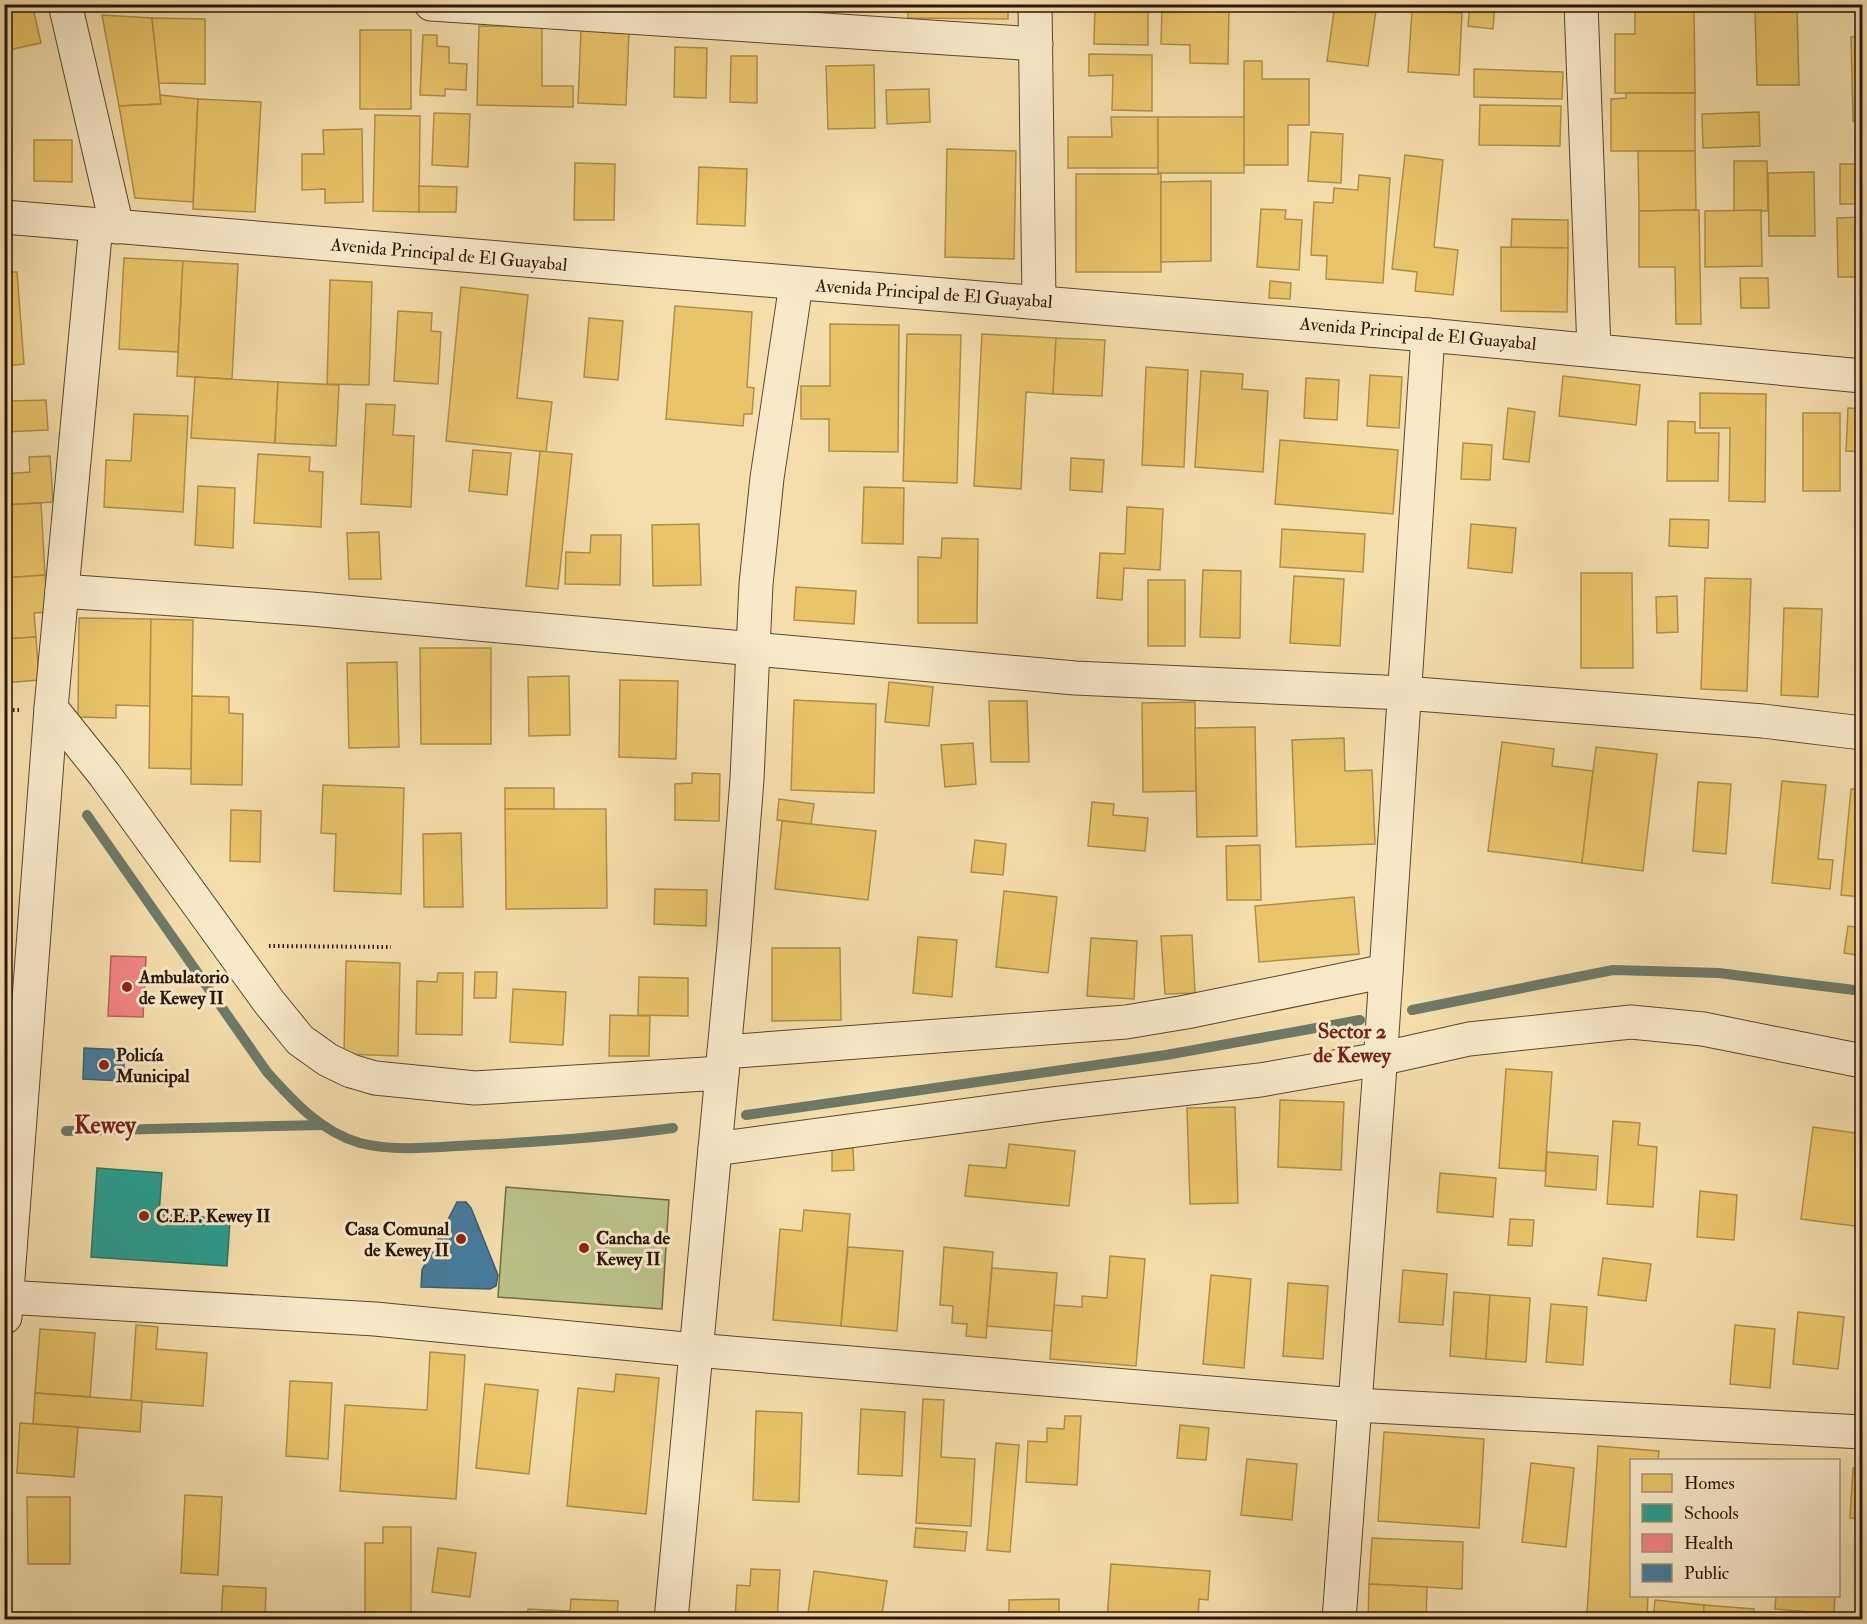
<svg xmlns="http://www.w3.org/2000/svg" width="1867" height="1624" font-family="'IM FELL Double Pica',serif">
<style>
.green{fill:#bbc18a;stroke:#726a47;stroke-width:1.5}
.homes{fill:#e9c46a;stroke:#b08f4b;stroke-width:1.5}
.schools{fill:#2a9d8f;stroke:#2a7465;stroke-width:1.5}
.health{fill:#f28482;stroke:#b6625c;stroke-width:1.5}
.public{fill:#457b9d;stroke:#3d5c6f;stroke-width:1.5}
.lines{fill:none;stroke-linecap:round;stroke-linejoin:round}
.stream{stroke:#6e7968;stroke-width:10}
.minor-casing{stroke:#5c462e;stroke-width:35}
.path{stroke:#2a1404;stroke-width:4;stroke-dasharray:1.5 3;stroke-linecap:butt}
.minor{stroke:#f8eac9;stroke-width:33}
.poi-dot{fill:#8f2418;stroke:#f8eac9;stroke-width:2}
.labels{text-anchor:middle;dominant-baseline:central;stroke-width:6;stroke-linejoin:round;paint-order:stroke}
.street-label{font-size:18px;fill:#2a1404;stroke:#f8eac9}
.poi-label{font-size:18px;font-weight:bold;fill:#2a1404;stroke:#f8eac9;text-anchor:start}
.quarter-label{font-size:21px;font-weight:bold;fill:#7a1f14;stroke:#f8eac9}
.district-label{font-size:24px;font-weight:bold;fill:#7a1f14;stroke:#f8eac9}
</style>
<rect width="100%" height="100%" fill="#f4deac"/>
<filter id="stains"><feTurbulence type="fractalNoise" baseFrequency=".00333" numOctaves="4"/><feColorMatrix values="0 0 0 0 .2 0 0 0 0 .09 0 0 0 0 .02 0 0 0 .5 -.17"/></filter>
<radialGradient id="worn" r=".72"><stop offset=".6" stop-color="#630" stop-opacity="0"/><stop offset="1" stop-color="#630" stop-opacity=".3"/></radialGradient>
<!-- green -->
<path class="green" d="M506,1187L669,1200L662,1309L498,1297Z"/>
<!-- homes -->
<g class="homes">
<path d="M4,4H32L41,43L4,51Z"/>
<path d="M908,4H1008V19L908,18Z"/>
<path d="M1095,4H1148V45L1094,44Z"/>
<path d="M1162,4H1229L1228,64L1190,63V45L1161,44Z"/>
<path d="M1335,4H1377L1368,66L1327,61Z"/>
<path d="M1470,4H1495L1493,29L1468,26Z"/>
<path d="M1635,4H1694L1695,93H1615V34H1635Z"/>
<path d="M1797,8L1799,85H1757L1755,9Z"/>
<path d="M1412,10L1462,13L1459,75L1408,72Z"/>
<path d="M102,15L152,18L161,104L119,106Z"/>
<path d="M152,18L205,19V84L159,83Z"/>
<path d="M479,26L542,27V86H573V107L477,105Z"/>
<rect x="360" y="30" width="51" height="79"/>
<path d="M581,30L629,32L626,105L578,103Z"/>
<path d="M423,35H437V46L449,47V63L467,64L466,90L445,89V96L420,95Z"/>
<path d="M1851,37H1862V121H1853Z"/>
<path d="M675,47L707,48L706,98L674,97Z"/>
<path d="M1089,54L1152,55V111L1112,110L1113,75L1089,76Z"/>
<path d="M731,56H757V103L730,102Z"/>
<path d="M1244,61H1262V79H1309V125H1288V165H1244Z"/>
<path d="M874,65L875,128L828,129L826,66Z"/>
<path d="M1474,69L1563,72L1562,99L1474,97Z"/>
<path d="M929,89L930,122L887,124L886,90Z"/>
<path d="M1626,93H1695V151H1611V99L1626,98Z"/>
<path d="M160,95L198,99L193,202L135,198L119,106L161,104Z"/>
<path d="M198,99L261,102L255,212L193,209Z"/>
<path d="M1480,105L1561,106L1560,146L1479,145Z"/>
<path d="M1759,112L1760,146L1703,148L1702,114Z"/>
<path d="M434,113L470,114L468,167L432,165Z"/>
<path d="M375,115L420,116L419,212L373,211Z"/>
<path d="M1111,117H1158V168H1068V137H1112Z"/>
<rect x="1158" y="117" width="86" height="56"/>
<path d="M362,129L363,202L325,203V189L302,190V154H324L323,130Z"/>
<path d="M1311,132L1343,134L1341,183L1308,181Z"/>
<path d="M34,140H72V182L34,181Z"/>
<path d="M947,149L1016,151L1014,259L945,257Z"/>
<path d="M1638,151H1695L1696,210L1639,211Z"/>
<path d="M1405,155L1443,160L1434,247L1458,250L1453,295L1415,291L1417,272L1392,269Z"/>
<path d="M1734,161H1767L1768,211H1734Z"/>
<path d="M575,163L615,164L614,220H574Z"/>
<rect x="1840" y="164" width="22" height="40"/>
<path d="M699,167L747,169L745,226L697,224Z"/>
<path d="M1814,172L1815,236H1769L1768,173Z"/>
<rect x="1076" y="174" width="85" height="98"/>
<path d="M1359,175L1390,178L1383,283L1326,279L1327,256L1311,255L1314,202L1333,203L1334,188L1358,190Z"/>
<path d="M1211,181V261L1161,262V182Z"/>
<path d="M419,186L457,187L456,212H419Z"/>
<path d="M1261,209L1286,210L1285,219L1302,220L1299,270L1257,267Z"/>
<path d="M1699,210L1701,324H1676L1675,267H1639V211Z"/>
<path d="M1761,210L1762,266L1705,267V211Z"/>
<path d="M1862,217V277H1838L1837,218Z"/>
<path d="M1512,219L1568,220V248H1511Z"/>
<path d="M1501,247L1568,248L1567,312L1501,311Z"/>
<path d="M124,258L183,261L178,352L119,349Z"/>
<path d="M183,261L238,264L232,379L177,376Z"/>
<path d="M4,272H17L24,364L4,366Z"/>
<path d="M1740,278H1768L1769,308H1741Z"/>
<path d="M330,280L372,282L369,385L327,384Z"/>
<path d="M1270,281L1291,283L1290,299L1269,298Z"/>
<path d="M461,287L528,295L517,398L552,402L546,452L446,441Z"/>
<path d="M675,306L752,312L747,387L754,388L752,414H744L743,426L666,419Z"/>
<path d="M398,311L432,313L431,331L441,332L438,384L394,381Z"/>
<path d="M589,318L623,321L618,380L584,377Z"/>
<path d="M830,324L899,325L898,452L829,451V419H801V386H830Z"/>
<path d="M907,334L961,335L957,483L903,481Z"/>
<path d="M982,334L1056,338L1053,394L1026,392L1021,489L974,486Z"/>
<path d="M1056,338L1105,340L1102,396L1053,394Z"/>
<path d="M1146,367L1188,370L1184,467L1142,465Z"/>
<path d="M1201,371L1243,374L1242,389L1268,391L1263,472L1195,467Z"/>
<path d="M1370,375L1402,377L1399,428L1367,426Z"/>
<path d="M1563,376L1640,385L1636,425L1559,416Z"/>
<path d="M10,377L12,401L46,400L48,430L4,432V378Z"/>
<path d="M195,377L278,382L275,443L191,438Z"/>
<path d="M1306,378L1339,380L1337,420L1304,418Z"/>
<path d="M278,382L339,385L336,446L275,443Z"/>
<path d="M1700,393L1766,394L1765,502L1729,501L1730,428H1700Z"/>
<path d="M366,404L395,405L393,435L414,436L411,507L361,504Z"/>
<path d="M1508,408L1535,412L1529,462L1503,459Z"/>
<path d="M1848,408L1862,409V452L1846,451Z"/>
<rect x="1803" y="413" width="37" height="78"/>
<path d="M134,414L188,416L183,512L104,507L106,460L131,461Z"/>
<path d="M1668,421L1695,422V433H1719L1718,481H1667Z"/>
<path d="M1280,440L1398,450L1393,514L1275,504Z"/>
<path d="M1463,443L1492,445L1490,480L1461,479Z"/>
<path d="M473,450L511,453L507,495L469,491Z"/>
<path d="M540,451L572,454L558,589L526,586Z"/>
<path d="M258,454L310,457L309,471L323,472L321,527L254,523Z"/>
<path d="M50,456L53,502L4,505V474L30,472L29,457Z"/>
<path d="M1071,458L1104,460L1102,492L1070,490Z"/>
<path d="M198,486L235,488L233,548L195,545Z"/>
<path d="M864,487L904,488L903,544L862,543Z"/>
<path d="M41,503L45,575L4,578V505Z"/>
<path d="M1127,507L1163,509L1160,570L1124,568L1122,600L1097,598L1100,553L1125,554Z"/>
<path d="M1670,519L1709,520L1708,548L1669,546Z"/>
<path d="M699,524L701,585L653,586L652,525Z"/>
<path d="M1471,524L1516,528L1512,573L1468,568Z"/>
<path d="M1282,529L1365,534L1363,572L1280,567Z"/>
<path d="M379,532L381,579H349L347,533Z"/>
<path d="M591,535H621L620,585L565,584L566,552L590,553Z"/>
<path d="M942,538L978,539L977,623H918V557L941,558Z"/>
<path d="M1203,570L1241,571L1240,638L1200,637Z"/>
<path d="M1581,573H1632L1633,668H1581Z"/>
<path d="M45,575L48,612L34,613L36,637L4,639V578Z"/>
<path d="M1294,576L1344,579L1340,646L1290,643Z"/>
<path d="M1705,578L1751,579L1747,691L1701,689Z"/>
<rect x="1148" y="580" width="37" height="66"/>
<path d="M796,587L856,591L854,624L794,620Z"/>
<path d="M1677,596L1678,632L1657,633L1656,597Z"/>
<path d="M1784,608L1822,609L1818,697L1781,695Z"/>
<path d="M79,618L151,619L150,706L116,705V718L78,717Z"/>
<path d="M151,619L193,620L191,769L149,768Z"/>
<path d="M36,637L39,680L4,683V639Z"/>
<path d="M420,648H491V744H421Z"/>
<path d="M397,662L399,747L349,748L347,663Z"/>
<path d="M569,676L570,735L529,736L528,677Z"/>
<path d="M620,680L678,681L676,759L619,757Z"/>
<path d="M889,682L933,687L929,726L885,722Z"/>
<path d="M192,696L229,697V713L243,714L242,785L191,784Z"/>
<path d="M794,700L876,704L874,793L791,790Z"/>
<path d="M989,701H1027L1029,762H991Z"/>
<path d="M1195,702L1196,791L1143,792L1142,703Z"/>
<path d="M1255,727L1257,836L1197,837L1195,728Z"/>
<path d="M1344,738L1345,771L1372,770L1375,844L1296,847L1292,740Z"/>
<path d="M1502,742L1554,749L1552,766L1593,771L1582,863L1488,851Z"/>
<path d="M973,743L976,784L945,787L941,745Z"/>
<path d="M1596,747L1657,754L1643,871L1582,863Z"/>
<path d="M692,773L720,774L719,821L675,820V784L692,783Z"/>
<path d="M4,777H10L4,833Z"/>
<path d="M1782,781L1826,785L1818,859L1833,860L1830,889L1772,883Z"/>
<path d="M1698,782L1731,784L1726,854L1693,851Z"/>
<path d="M323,785L404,788L401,894L334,891L336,834L321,833Z"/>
<rect x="505" y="788" width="49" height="21"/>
<path d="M1851,789L1862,790V897L1841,895Z"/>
<path d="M779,799L814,804L811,824L777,820Z"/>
<path d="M1092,802L1114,804L1113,815L1148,818L1145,851L1088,846Z"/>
<path d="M505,809H606L607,908L506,909Z"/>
<path d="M231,810L261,811L260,862L230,861Z"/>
<path d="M782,821L876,831L868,900L775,889Z"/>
<path d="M461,833L463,907H424L423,834Z"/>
<path d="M975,840L1006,844L1003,875L971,872Z"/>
<path d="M1260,845L1261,900H1227L1226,846Z"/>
<path d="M655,889L707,890L706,926L654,924Z"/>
<path d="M1004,891L1057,897L1048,973L996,967Z"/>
<path d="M1354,897L1359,954L1259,962L1255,906Z"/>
<path d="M1848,926L1862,928V956L1844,953Z"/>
<path d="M1192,935L1195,993L1165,994L1161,936Z"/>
<path d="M918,937L957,940L952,997L913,993Z"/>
<path d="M1091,938L1137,941L1134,999L1087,996Z"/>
<path d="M772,948H840L841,1020L772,1021Z"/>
<path d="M346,961L400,963L398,1056L344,1054Z"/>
<path d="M475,972H497L496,998H474Z"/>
<path d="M438,973H463L462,1035L416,1034L417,981L437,982Z"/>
<path d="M639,977L688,978V1016L638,1015Z"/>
<path d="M513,989L566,992L563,1045L510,1042Z"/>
<path d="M610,1015L650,1016L649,1056H609Z"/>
<path d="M1506,1069L1552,1072L1545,1171L1499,1168Z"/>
<path d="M1280,1100L1344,1102L1341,1170L1278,1167Z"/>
<path d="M1235,1107L1238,1203L1190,1204L1187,1108Z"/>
<path d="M1613,1121L1640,1123L1638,1145L1657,1147L1653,1207L1607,1204Z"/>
<path d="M1813,1127L1862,1134V1227L1801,1219Z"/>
<path d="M1009,1144L1075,1151L1069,1206L965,1196L969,1165L1006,1168Z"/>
<path d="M853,1148L854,1170L832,1171V1149Z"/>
<path d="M1547,1152L1598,1156L1596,1190L1545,1186Z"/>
<path d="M1440,1173L1496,1178L1493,1217L1437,1212Z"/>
<path d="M1700,1191L1737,1195L1734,1240L1697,1237Z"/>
<path d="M804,1210L850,1214L841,1326L773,1320L780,1229L802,1231Z"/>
<path d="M1510,1219L1534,1220L1532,1246L1508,1245Z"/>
<path d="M848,1247L903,1251L897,1331L841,1326Z"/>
<path d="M944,1247L993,1252L986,1338L966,1336L967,1324L952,1323L953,1306L940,1305Z"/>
<path d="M1110,1256L1145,1259L1136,1366L1050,1359L1054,1305L1082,1307V1296L1107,1298Z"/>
<path d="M1603,1258L1651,1264L1646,1301L1598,1295Z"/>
<path d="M992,1268L1057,1273L1052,1331L987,1326Z"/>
<path d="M1403,1270L1447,1274L1443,1325L1399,1322Z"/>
<path d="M1211,1275L1251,1279L1244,1368L1203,1364Z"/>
<path d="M1288,1283L1328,1286L1323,1359L1283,1356Z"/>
<path d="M1454,1292L1490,1295L1486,1359L1450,1356Z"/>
<path d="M1490,1295L1530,1298L1526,1362L1486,1359Z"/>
<path d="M1551,1304L1587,1307L1583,1365L1546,1362Z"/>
<path d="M1798,1312L1844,1317L1838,1369L1793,1364Z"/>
<path d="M136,1325L158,1327L156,1349L207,1353L203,1406L131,1401Z"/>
<path d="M1735,1325L1775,1329L1770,1388L1730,1384Z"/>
<path d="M40,1329L95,1333L90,1397L35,1393Z"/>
<path d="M430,1352L465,1355L456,1499L340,1491L345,1405L427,1410Z"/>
<path d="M616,1374L659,1378L646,1514L567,1506L578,1388L614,1392Z"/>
<path d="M290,1381L332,1383L328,1459L286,1456Z"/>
<path d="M485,1384L538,1390L529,1474L476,1468Z"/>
<path d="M35,1393L142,1401L140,1432L33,1424Z"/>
<path d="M923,1399L944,1400L941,1457L975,1459L971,1526L916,1523Z"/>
<path d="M861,1409L905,1412L902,1476L858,1474Z"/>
<path d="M756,1411L802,1413L799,1502L753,1500Z"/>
<path d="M1065,1416H1081L1077,1485L1026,1482L1028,1441L1047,1442V1428L1064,1429Z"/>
<path d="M20,1423L78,1427L74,1477L17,1473Z"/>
<path d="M1180,1425L1209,1428L1206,1460L1177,1458Z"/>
<path d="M1384,1432L1484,1439L1479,1528L1378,1521Z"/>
<path d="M996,1443L1019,1445L1010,1552L987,1550Z"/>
<path d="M1598,1446L1659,1451L1658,1460H1632V1596H1648L1647,1617L1587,1613Z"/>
<path d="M1247,1459L1297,1464L1292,1520L1241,1515Z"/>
<path d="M1531,1463L1574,1468L1566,1547L1522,1542Z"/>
<path d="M1853,1468L1862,1469V1519L1850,1518Z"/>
<path d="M185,1495L222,1497L218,1575L181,1573Z"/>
<path d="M27,1497H70V1564H28Z"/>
<path d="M383,1527H411V1620H365V1543H383Z"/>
<path d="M916,1528L967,1532L965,1551L914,1547Z"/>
<path d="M1372,1538L1463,1542L1462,1589L1369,1584Z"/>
<path d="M438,1548L476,1553L470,1597L432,1592Z"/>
<path d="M1111,1564L1210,1571L1208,1600L1199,1599L1198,1620H1107Z"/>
<path d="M751,1569L780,1570L777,1620H735L737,1585L750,1586Z"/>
<path d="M814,1571L887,1581L881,1620H807Z"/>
<path d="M1369,1584L1427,1587L1426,1620H1368Z"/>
<path d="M223,1586L266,1588L265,1620H221Z"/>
<path d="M1776,1596H1835L1834,1614L1775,1609Z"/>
<path d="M571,1599L618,1601L617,1620H527L528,1609L570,1611Z"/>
<path d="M1059,1599V1620H1009V1600Z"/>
<path d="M1655,1600L1704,1605L1703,1620H1653Z"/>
<path d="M1704,1605L1754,1609L1753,1620H1703Z"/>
</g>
<!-- schools -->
<path class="schools" d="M97,1168L162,1173L159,1214L230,1219L227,1266L91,1257Z"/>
<!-- health -->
<path class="health" d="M111,956L146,957L143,1017L108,1016Z"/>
<!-- public -->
<g class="public">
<path d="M84,1048L125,1050L123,1081L83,1079Z"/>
<path d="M457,1202H466L471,1208L498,1275L496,1286L490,1289L421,1287L422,1270Z"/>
</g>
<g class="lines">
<!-- stream -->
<g class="stream">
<path d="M4,757L6,758"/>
<path d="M87,815L267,1072C293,1101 321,1132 360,1143C395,1152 438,1147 474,1145C541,1142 607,1137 673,1128"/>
<path d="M1412,1010L1613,970L1719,973L1862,991"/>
<path d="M746,1115L1166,1055L1360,1020"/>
<path d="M66,1131L322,1125"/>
</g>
<!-- minor casing -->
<g class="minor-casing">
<g id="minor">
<path d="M65,4L117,227"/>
<path d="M431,4L1036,44"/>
<path d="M1035,4L1039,302"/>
<path d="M1581,4L1594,350"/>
<path d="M4,217L1428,335L1862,376"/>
<path d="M62,591L311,609L1075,678L1404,693L1763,721L1862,733"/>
<path d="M51,708L104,774L269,1002L300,1040L328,1060L351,1071L375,1078L475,1088L722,1073"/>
<path d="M724,1052L1126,1022L1186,1012L1386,971"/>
<path d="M715,1149L1059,1103L1260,1080L1380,1059L1469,1039L1631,1022L1703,1029L1862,1061"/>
<path d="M6,1297L375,1319L695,1350L1355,1405L1862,1432"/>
<path d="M5,1317L51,708L96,225"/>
<path d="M671,1620L734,945L747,779L756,584L767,478L796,284"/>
<path d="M1339,1620L1379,1080L1428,335"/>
</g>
</g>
<!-- path -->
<g class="path">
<path d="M4,710H19"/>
<path d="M269,946L391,947"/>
</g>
<!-- minor -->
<use href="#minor" class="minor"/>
</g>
<!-- markers -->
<g class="poi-dot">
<circle cx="127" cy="987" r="6"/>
<circle cx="104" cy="1065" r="6"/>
<circle cx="144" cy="1216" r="6"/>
<circle cx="461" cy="1239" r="6"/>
<circle cx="584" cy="1248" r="6"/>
</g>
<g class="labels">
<!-- street labels -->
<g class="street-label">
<text transform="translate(449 255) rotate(5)">Avenida Principal de El Guayabal</text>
<text transform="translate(934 294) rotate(4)">Avenida Principal de El Guayabal</text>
<text transform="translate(1418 334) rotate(5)">Avenida Principal de El Guayabal</text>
</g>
<!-- poi labels -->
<g class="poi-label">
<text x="139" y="977">Ambulatorio<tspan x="139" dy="21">de Kewey II</tspan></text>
<text x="116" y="1055">Policía<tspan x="116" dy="21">Municipal</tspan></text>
<text x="156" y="1216">C.E.P. Kewey II</text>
<text x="449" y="1229" text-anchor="end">Casa Comunal<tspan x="449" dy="21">de Kewey II</tspan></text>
<text x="596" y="1238">Cancha de<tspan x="596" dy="21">Kewey II</tspan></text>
</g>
<!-- quarter labels -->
<g class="quarter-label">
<text x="1352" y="1031">Sector 2<tspan x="1352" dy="24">de Kewey</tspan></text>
</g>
<!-- district labels -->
<g class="district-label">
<text x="105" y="1125">Kewey</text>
</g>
</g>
<!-- margin -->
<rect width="1867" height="1624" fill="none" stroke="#f4deac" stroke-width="24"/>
<rect x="6" y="6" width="1855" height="1612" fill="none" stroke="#2a1404" stroke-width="3"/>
<rect x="12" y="12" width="1843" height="1600" fill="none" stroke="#2a1404" stroke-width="1.5"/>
<!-- legend -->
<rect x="1630" y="1459" width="210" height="138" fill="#f8eac9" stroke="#a6947a" stroke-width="1.5"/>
<rect x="1642" y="1474" width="30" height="18" fill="#e9c46a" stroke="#a6947a" stroke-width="1.5"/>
<text x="1684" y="1489" font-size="18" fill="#2a1404">Homes</text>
<rect x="1642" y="1504" width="30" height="18" fill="#2a9d8f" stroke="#a6947a" stroke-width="1.5"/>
<text x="1684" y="1519" font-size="18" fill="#2a1404">Schools</text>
<rect x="1642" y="1534" width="30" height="18" fill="#f28482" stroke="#a6947a" stroke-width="1.5"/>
<text x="1684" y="1549" font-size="18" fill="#2a1404">Health</text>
<rect x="1642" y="1564" width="30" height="18" fill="#457b9d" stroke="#a6947a" stroke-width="1.5"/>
<text x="1684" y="1579" font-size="18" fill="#2a1404">Public</text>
<rect width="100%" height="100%" filter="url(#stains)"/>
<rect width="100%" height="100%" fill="url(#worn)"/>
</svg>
